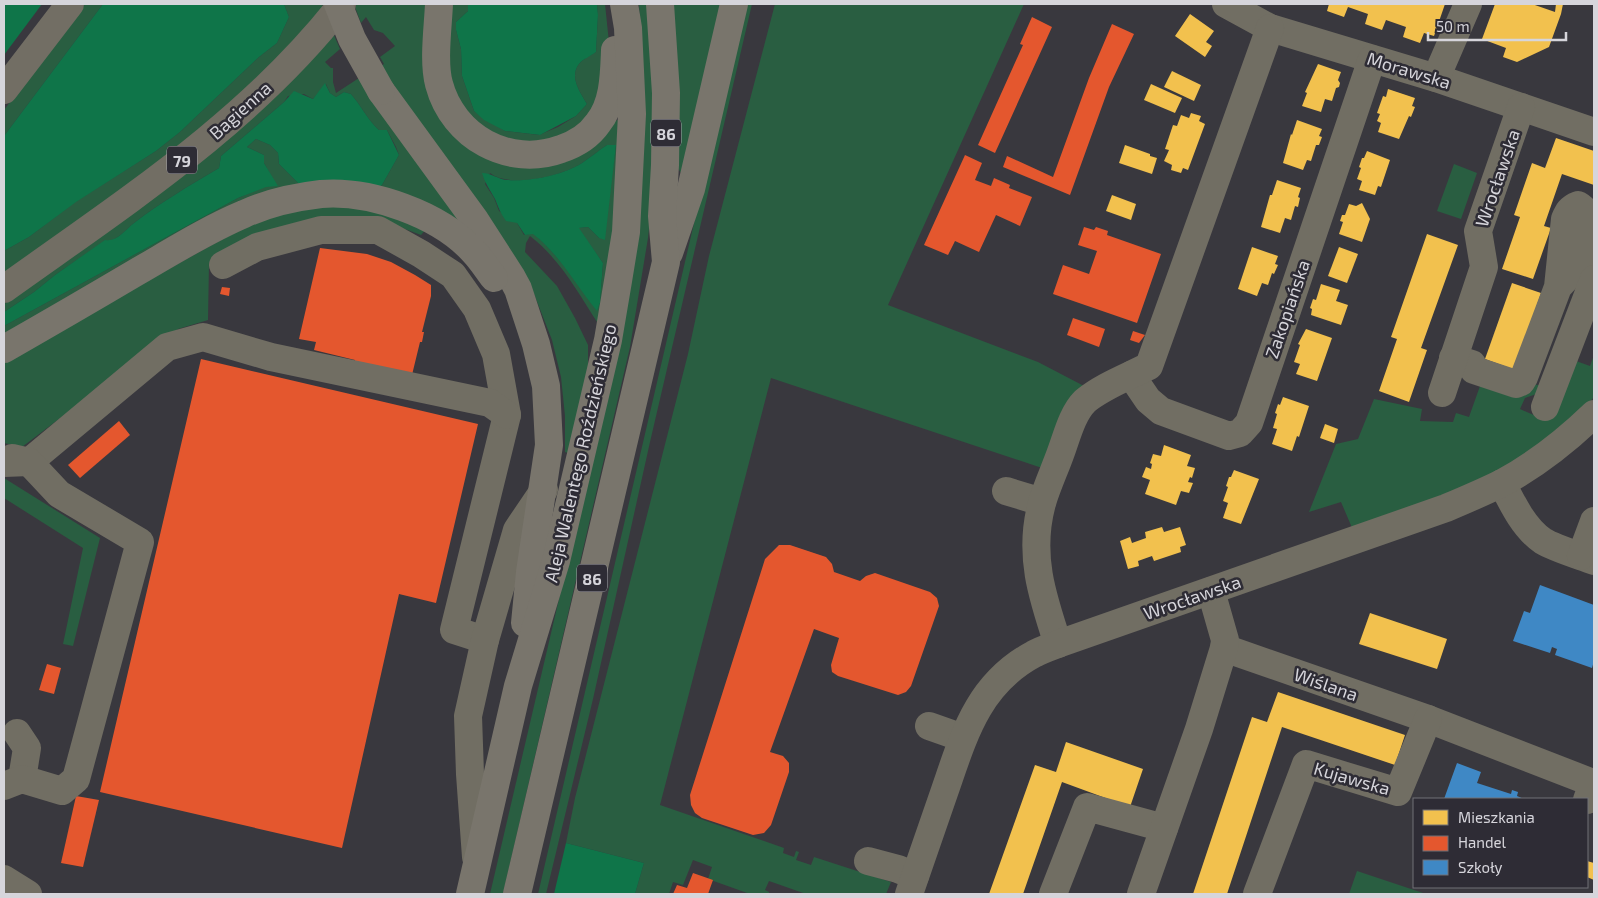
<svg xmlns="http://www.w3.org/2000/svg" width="1598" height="898" font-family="'Exo 2',sans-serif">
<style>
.green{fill:#295e41;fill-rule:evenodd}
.forest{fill:#0f7549}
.homes{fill:#f2c14e}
.shops{fill:#e4572e}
.schools{fill:#3f88c5}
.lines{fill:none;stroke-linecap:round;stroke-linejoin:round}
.minor{stroke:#716e63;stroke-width:28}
.major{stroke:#726e64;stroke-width:28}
.highway{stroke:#79756c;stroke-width:28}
.highway-bridge{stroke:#79756c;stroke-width:28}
.labels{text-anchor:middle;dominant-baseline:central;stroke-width:5;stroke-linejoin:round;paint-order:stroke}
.shield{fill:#2e2c35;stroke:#a4a2a9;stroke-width:1}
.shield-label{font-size:16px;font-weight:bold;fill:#d6d5db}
.street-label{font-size:18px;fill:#d6d5db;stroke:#2e2c35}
</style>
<rect width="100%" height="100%" fill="#39383e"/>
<!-- green -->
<g class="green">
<path d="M85,4H103L4,136V110Z"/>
<path d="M284,4H322L323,8L273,64L197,134L4,275V251L29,237L75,202L156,151L180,132L259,57L277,43L289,17Z"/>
<path d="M357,4H427L426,50L485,157L618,120L616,212L599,325C578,293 561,260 530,236L526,243L525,252L557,286L575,318L588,345V367L568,453L565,452V416L561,377L552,340L534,294L379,67L384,64L380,57L395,46L383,33L374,30L366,17L361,23L355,7ZM607,145H616L612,173L599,238L588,227L578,228L603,263L600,303L597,310C577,283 559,255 533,233L524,235L517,223L499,211L494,198L485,184L490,173C511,189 562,176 582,163C591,157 599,150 607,145Z"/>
<path d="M449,4H468V11L456,22V30L461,49L462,76L474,111L505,131L539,135L558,127L576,116L587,104C580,92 569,77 579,64C583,59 591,55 596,52L598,15L597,4H605L610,52L608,78L587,118L561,137L526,144L484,130L460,105L450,77Z"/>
<path d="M639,4H649L654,67L652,200L648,238L630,347L503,894H490L574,535L640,20Z"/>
<path d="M671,4H722L681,173L678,168Z"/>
<path d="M745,4H752L650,442L593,699L546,894H538Z"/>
<path d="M775,4H1024L888,305L1038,362L1084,386L1048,470L771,378L660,805L784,848L783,853L794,857L796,851L799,852L796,860L811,865L814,857L891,882L886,894H806L769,881L765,890L769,892V894H750L708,879L712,867L693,860L683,885L673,882L669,894H635L644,863L566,843L575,798L688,354L709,256Z"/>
<path d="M333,33L340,49L325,62L331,68H333V82L336,93L359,78L462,224L376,190L382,185L399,155L396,147L387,130H379C370,123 360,104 351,94L344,92L336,97L330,93L326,84L313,99L304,94L288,96L284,102L221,156L219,168C190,185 160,203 134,223C125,230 117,242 105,241L55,275L34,292L4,312V304L72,255Z"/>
<path d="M256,139L270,145L278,153L279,164L303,188L4,338V326L238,198L266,186H277L264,163V155L247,147Z"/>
<path d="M1454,164L1477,173L1461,219L1437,211Z"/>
<path d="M312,206L362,207L426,229L421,235L397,226L220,257L209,263L208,320L178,329L22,447L4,443V360L250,224Z"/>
<path d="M1594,355V397C1534,468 1438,499 1353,530L1341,502L1309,512L1336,444L1358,439L1374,399L1422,409L1420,421L1453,422L1456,413L1469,417L1480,386L1466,381L1469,373L1527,382L1541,386L1539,393L1525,398L1520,409L1536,416L1576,361L1590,366Z"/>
<path d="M4,478L100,538L73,646L63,644L83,548L4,498Z"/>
<path d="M1357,871L1426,894H1349Z"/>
</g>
<!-- forest -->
<g class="forest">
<path d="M4,4H42L4,55Z"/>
<path d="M103,4H284L289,17L277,43L259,57L180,132L156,151L76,202L29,237L4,251V136Z"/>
<path d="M468,4H597L598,15L596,52C591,56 583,59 579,64C569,77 580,92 587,104L576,116L540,135L505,131L484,120L474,111L462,76L461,49L456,30V22L468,11Z"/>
<path d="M325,83L330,93L336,97L344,92L351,94C360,104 370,123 379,130H387L399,155L382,185L376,190L303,188L279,164L278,153L270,145L256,139L247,147L264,155V163L278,186L266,187L238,198L4,326V312L34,292L55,275L105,240C117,242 125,230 134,223C160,203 190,185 219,168L221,156L284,102L294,91L313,99Z"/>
<path d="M607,145H616L605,240L599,238L588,227L579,228L603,263L600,303L597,311C575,284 560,255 533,234L525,235L517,223L506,221C501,214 498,207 495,199C490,190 485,183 482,173C492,173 497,179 507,180C529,182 563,175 582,163C591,157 599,150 607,145Z"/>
<path d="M566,843L644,863L635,894H554Z"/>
</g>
<!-- homes -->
<g class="homes">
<path d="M1329,4H1445L1434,36L1424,33L1420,43L1403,37L1406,27L1386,20L1382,30L1365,24L1368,14L1348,7L1344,17L1327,11Z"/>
<path d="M1495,4H1532L1555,12L1556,4H1563L1561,14L1549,47L1517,62L1503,57L1506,48L1482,39Z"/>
<path d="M1190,14L1214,31L1206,42L1212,46L1205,57L1175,36Z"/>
<path d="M1318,64L1341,72L1338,80L1340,83L1339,87L1336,88L1332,101L1325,99L1321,112L1302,106L1307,93L1305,92Z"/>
<path d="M1172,71L1201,85L1194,101L1164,87Z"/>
<path d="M1151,84L1182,98L1175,113L1144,100Z"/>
<path d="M1388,89L1415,98L1412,106L1415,107L1411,117L1409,116L1399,139L1378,132L1381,123L1377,121L1380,114L1377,113L1383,96L1386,97Z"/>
<path d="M1191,113L1201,116L1199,121L1205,124L1188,170L1183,168L1181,173L1171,170L1172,165L1164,161L1169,150L1165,149L1173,125L1177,126L1181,115L1189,118Z"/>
<path d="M1297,120L1322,129L1319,136L1322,137L1319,145H1316L1311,161L1307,160L1303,170L1283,163L1291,134L1292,135Z"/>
<path d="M1556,138L1594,151V185L1562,174L1544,226L1551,228L1533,279L1502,269L1520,217L1514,215L1532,163L1545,168Z"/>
<path d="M1125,145L1150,154V156L1157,158L1152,174L1119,163Z"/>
<path d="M1367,151L1390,160L1381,187L1378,186L1375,195L1359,190L1362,181L1357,179L1361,168L1359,167L1362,158H1364Z"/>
<path d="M1277,180L1301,188L1298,197L1300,198L1298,207L1295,206L1291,220L1285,218L1280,233L1261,227L1270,195H1272Z"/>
<path d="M1112,195L1136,204L1131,220L1106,211Z"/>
<path d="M1362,203L1370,219L1362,242L1339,234L1343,222L1340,221L1342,215H1345L1349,204L1356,206Z"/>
<path d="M1427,234L1458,245L1421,348L1427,350L1409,402L1379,391L1397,339L1391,337Z"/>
<path d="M1252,247L1278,256L1275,264L1278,265L1274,274L1272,273L1268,285L1262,283L1257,296L1238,289Z"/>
<path d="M1339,247L1358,254L1347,283L1328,276Z"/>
<path d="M1512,283L1541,293L1515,370L1485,359Z"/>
<path d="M1321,284L1340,290L1336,301L1348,305L1341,325L1311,315L1312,309L1310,308L1313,299L1316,300Z"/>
<path d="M1306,329L1332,338L1317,381L1296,374L1300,364L1294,362L1300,345L1298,344Z"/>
<path d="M1283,397L1309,406L1299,437L1297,436L1292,451L1272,444L1277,429L1273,428L1277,414L1275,413L1278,404L1280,405Z"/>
<path d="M1325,424L1338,429L1334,443L1320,438Z"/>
<path d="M1164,445L1191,455L1187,466L1195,468L1192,478L1190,477L1188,482L1193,483L1189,493L1181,491L1176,505L1145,494L1150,480L1142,477L1146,467L1151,469L1152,464L1150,463L1153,454L1161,456Z"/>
<path d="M1234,470L1259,479L1241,524L1223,518L1228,503L1223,501L1228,487L1226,486L1229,477H1231Z"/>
<path d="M1162,527L1164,532L1180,527L1186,545L1180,547L1181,552L1154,561L1152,556L1138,561L1139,566L1128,569L1120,541L1130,537L1132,543L1146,538L1145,532Z"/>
<path d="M1370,613L1447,639L1437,669L1359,644Z"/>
<path d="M1278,692L1405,735L1395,765L1282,727L1227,894H1193L1252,717L1267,722Z"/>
<path d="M1066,742L1143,769L1130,807L1062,782L1023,894H989L1035,765L1056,772Z"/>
<path d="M1587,861L1594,863V880L1587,877Z"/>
</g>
<!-- shops -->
<g class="shops">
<path d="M1032,17L1052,27L995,153L978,145L1023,45L1020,44Z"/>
<path d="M1112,24L1134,34L1109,87L1070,195L1003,167L1007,156L1053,177L1089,78Z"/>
<path d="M965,155L982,163L975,180L991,186L994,178L1010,185L1009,188L1032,197L1020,226L996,215L979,252L955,241L948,255L924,245Z"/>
<path d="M1084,227L1094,230L1096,227L1108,231L1107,235L1161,254L1137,323L1053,294L1063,265L1089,274L1097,251L1078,245Z"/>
<path d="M320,248L367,254L391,262L415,275L431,285V296L422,332H424L422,342H420L411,379L354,366L355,360L314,350L316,342L299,339Z"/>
<path d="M222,287L230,288L229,296L220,294Z"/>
<path d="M1073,318L1105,329L1099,347L1067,335Z"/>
<path d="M1133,331L1145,335L1139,343L1130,340Z"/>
<path d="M201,359L478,424L436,603L399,594L342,848L100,792Z"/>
<path d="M119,421L130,435L80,478L68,465Z"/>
<path d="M779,545H790L826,557L832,564L834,572L860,581L866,576L875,573L930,592L937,598L939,606L911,686L906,692L898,695L838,676L832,672L831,665L839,638L814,629L770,752L783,756L789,763V772L771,825L764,833L753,835L702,818L695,813L691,805L690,795L765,559Z"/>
<path d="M47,664L61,668L54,694L39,690Z"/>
<path d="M76,796L99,800L83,867L61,863Z"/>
<path d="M693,873L713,880L708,894H673L677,885L687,888Z"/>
</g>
<!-- schools -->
<g class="schools">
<path d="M1540,585L1594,605V661L1592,668L1555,655L1557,649L1552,647L1550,653L1513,641L1524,611L1530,613Z"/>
<path d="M1457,763L1481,772L1477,783L1511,794L1512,790L1518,792L1517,796L1524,799H1444Z"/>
</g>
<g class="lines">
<!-- minor -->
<g class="minor">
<path d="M1226,4L1270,28L1436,78L1594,132"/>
<path d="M1436,78L1468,4"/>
<path d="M223,265L257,247L321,230H378L421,254L453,275L477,309L496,354L507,415L454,630L485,640"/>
<path d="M1453,358L1472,364L1474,370L1516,384L1521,382L1524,377L1558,287L1565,219C1568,212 1570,208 1578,205C1596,215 1589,244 1581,259C1575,270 1566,279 1558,287"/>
<path d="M1131,375L1148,400L1161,411L1229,436L1240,433L1249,423L1372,59"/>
<path d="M1442,393L1484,267L1478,231L1521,107"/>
<path d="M1545,407L1594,279"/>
<path d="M4,463L29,462L167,347L203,337L271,357L490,403L507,415"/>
<path d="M1502,483C1512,503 1524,528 1543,541C1554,548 1581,556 1594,561"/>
<path d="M1006,491L1042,502"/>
<path d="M1581,556L1594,521"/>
<path d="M1058,644C1042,596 1028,554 1042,503C1047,486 1055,469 1061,452C1067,436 1072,414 1085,401C1103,386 1128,377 1149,366L1270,28"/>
<path d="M1224,648L1428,719L1593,783L1587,800"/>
<path d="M929,726L963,738"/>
<path d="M17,733L27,748L22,779"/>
<path d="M4,786L22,779L62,791L76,779L140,542L59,494L29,462L12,458"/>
<path d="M476,857L470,774L468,716L485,640L517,530L544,490"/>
<path d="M868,861L898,869L915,876"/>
<path d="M4,879L28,894"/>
<path d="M909,894C921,860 933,825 945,790C964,735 978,684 1034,654C1041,650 1050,647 1058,644L1446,508C1465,500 1484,492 1502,483C1537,464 1566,441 1594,414"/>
<path d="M1053,894L1087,807L1164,828"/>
<path d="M1141,894L1199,729L1224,648L1225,640L1211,591"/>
<path d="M1257,894L1306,764L1398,792L1428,719"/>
</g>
<!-- major -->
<g class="major">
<path d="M4,90L70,4"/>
<path d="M4,289C124,203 250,122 342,4"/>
</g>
<!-- highway -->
<g class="highway">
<path d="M439,4C438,27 433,62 439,84C453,137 509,168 561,149C576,144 589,136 598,123C614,103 614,75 615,50"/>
<path d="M381,91L475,220L511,276L518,289L536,344L546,386L549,445L530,572L525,623"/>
<path d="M669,253L691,189L734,4"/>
<path d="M4,349C48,324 91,299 135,273C170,253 206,230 244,214C268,203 295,197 321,194C370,190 439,214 473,251C481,259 487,269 494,278"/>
<path d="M470,894L518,686L556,561L608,340L618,281L626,232L632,114L628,28L624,4"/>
<path d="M517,894L666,262L662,216L665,165L666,93L660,4"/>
</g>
<!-- highway-bridge -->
<path class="highway-bridge" d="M338,4L352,39L381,91"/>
</g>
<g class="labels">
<!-- shield labels -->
<g class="shield">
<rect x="651" y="119.5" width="30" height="27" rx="4"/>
<rect x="167" y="146.5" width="30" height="27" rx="4"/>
<rect x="577" y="564.5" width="30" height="27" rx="4"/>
</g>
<g class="shield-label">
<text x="666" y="133">86</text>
<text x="182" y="160">79</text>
<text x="592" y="578">86</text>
</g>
<!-- street labels -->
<g class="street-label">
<text transform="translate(1409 70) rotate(17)">Morawska</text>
<text transform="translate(240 110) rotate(-42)">Bagienna</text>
<text transform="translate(1497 178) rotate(-71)">Wrocławska</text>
<text transform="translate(1287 309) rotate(-71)">Zakopiańska</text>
<text transform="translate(580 453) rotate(-77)">Aleja Walentego Roździeńskiego</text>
<text transform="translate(1192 597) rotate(-19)">Wrocławska</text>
<text transform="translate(1326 684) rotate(19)">Wiślana</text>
<text transform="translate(1352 778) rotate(16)">Kujawska</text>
</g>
</g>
<!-- border -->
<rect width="1598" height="898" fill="none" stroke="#d6d5db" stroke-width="10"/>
<!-- legend -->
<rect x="1413" y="798" width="175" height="90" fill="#2e2c35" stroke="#717077"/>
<rect x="1423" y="810" width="25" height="15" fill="#f2c14e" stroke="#717077"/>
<text x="1458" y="823" font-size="15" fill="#d6d5db">Mieszkania</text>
<rect x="1423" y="836" width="25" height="15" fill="#e4572e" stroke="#717077"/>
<text x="1458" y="848" font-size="15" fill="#d6d5db">Handel</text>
<rect x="1423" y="860" width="25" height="15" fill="#3f88c5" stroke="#717077"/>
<text x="1458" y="873" font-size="15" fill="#d6d5db">Szkoły</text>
<!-- scale -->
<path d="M1428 32v8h138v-8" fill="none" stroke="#d6d5db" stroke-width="2.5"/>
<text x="1436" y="32" font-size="15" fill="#d6d5db" stroke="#2e2c35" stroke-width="4" paint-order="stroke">50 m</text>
</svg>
